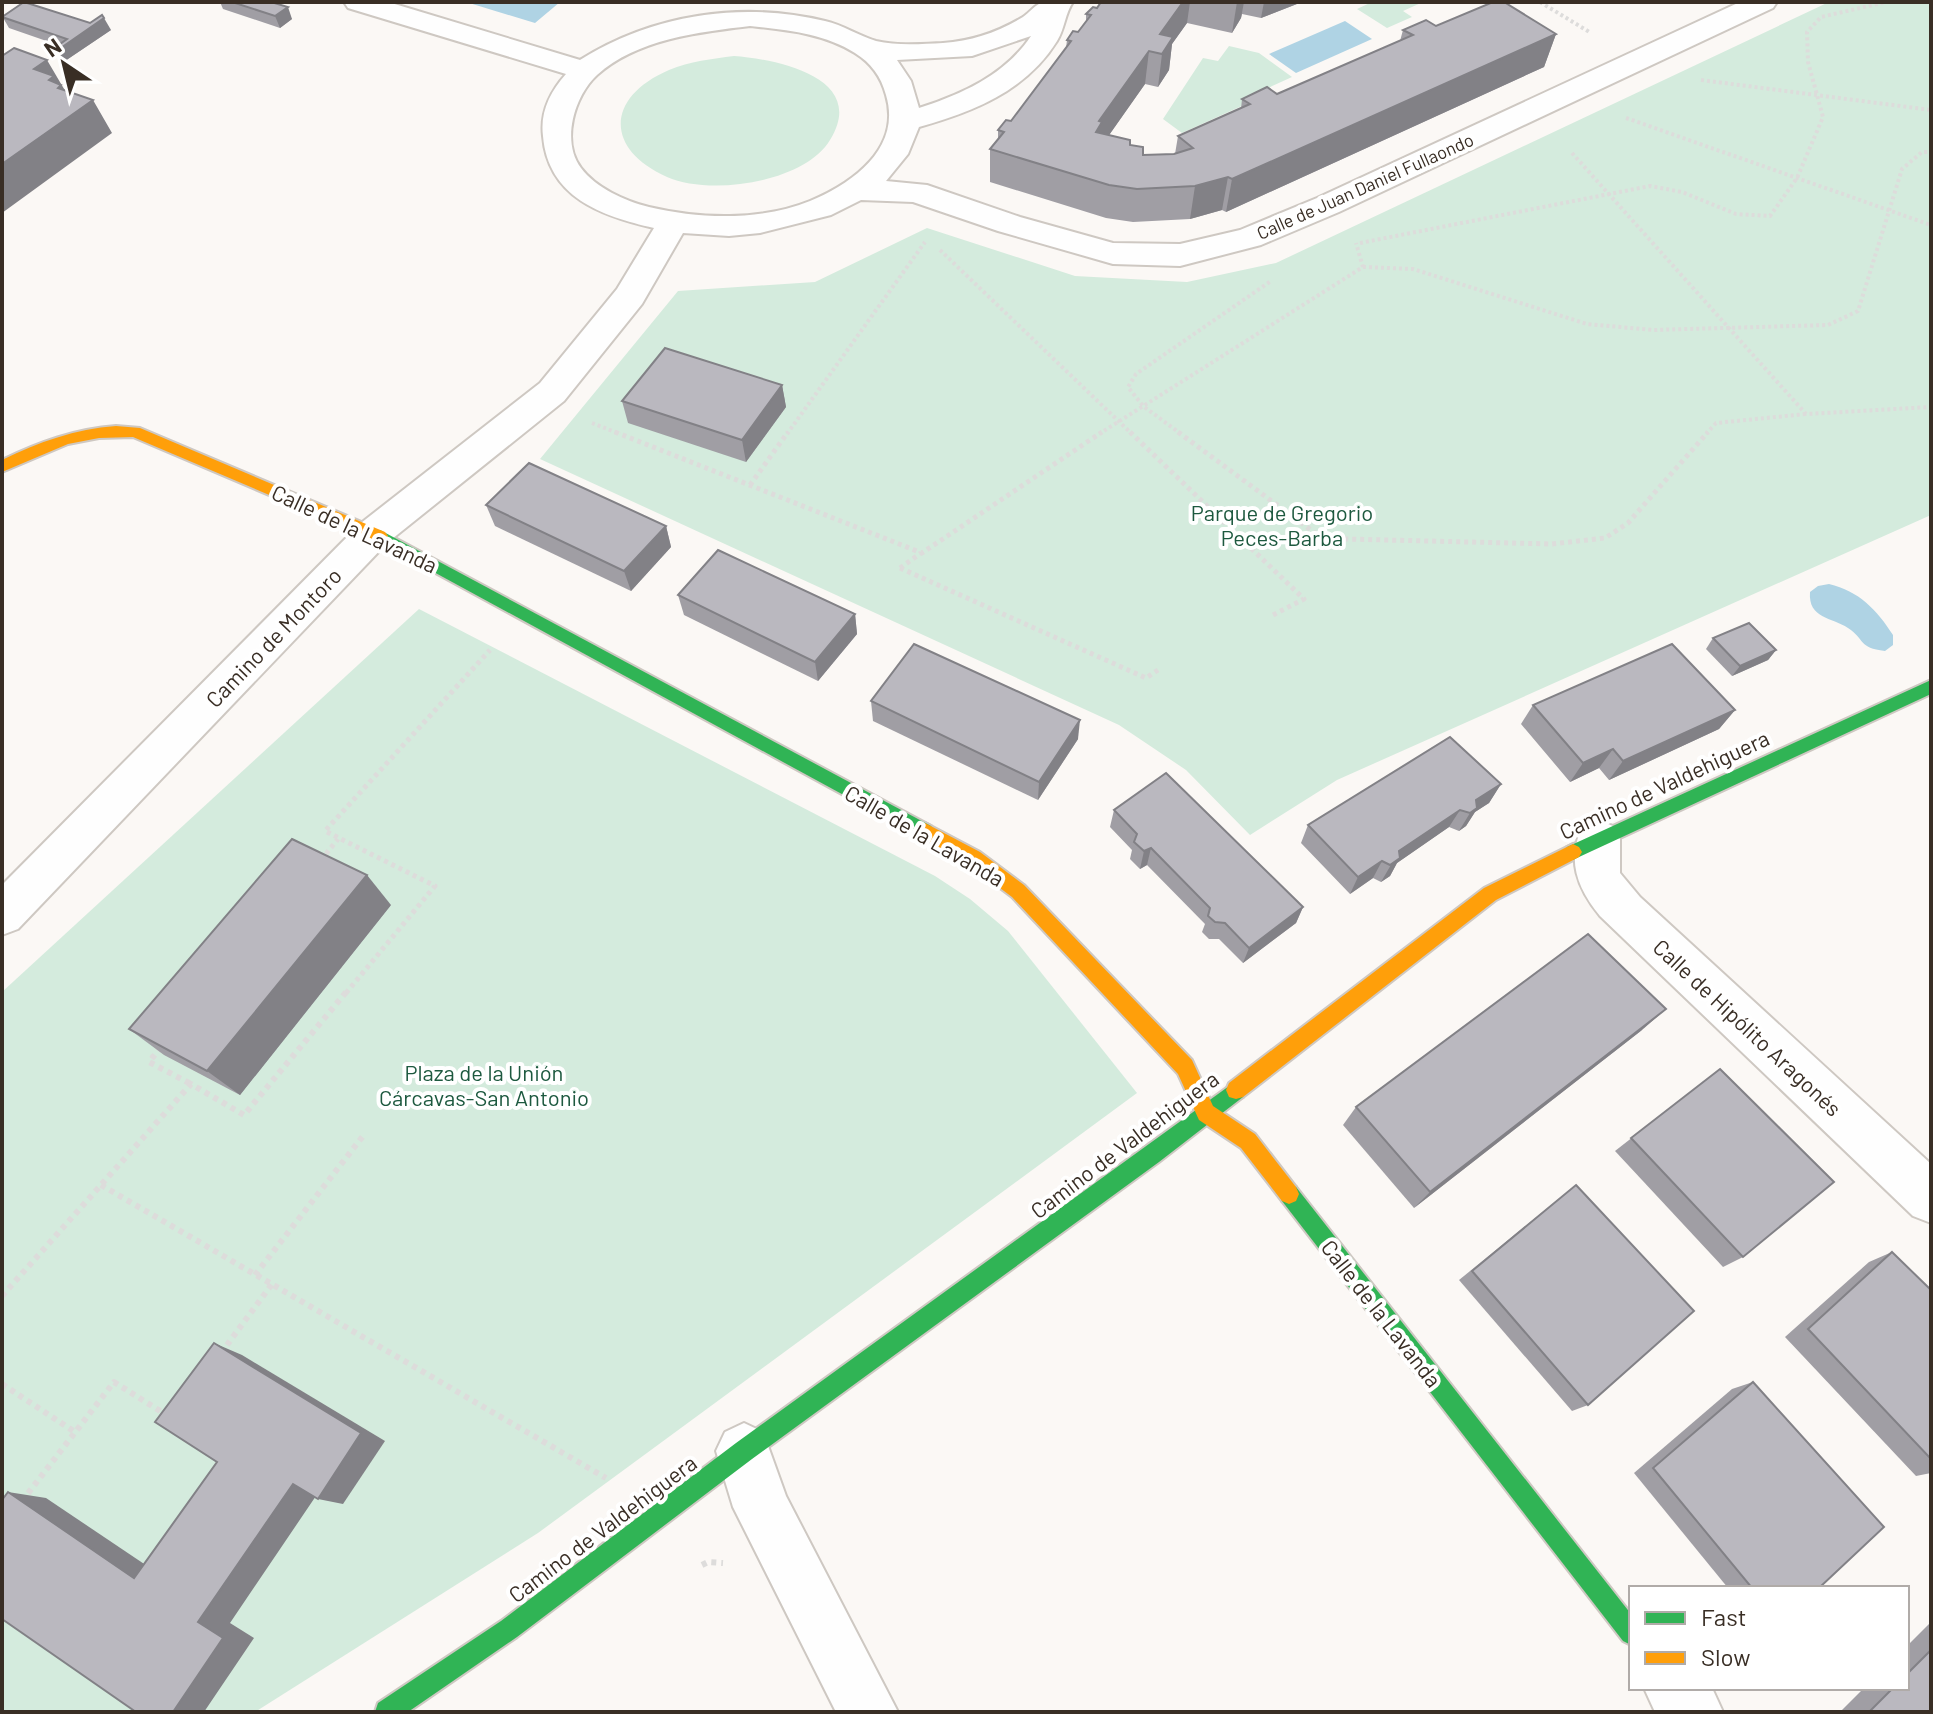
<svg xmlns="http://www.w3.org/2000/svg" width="1933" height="1714" font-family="Barlow,sans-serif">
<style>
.green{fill:#d4ebdd}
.water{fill:#afd3e4}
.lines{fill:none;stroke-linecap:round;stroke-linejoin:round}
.street-casing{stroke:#cec8c2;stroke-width:4}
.fast-casing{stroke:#cec8c2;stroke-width:4}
.slow-casing{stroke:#cec8c2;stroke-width:4}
.path-far2{stroke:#dddcdb;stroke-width:4;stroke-dasharray:3 3;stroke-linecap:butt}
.path-far1{stroke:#dddcdb;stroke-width:5;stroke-dasharray:4 4;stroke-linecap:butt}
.path{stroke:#dddcdb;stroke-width:6;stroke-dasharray:5 5;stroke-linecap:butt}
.street{fill:#fefefe;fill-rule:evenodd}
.fast{fill:#30b455;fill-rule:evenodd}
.slow{fill:#ff9f0a;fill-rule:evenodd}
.wall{fill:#a09ea4}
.shaded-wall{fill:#828186}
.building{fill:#bab8bf;stroke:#828186;stroke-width:2}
.labels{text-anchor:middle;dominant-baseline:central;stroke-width:8;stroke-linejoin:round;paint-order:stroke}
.far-street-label{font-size:18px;fill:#392e25;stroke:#fff}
.park-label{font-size:22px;fill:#1d593f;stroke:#fff}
.street-label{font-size:22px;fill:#392e25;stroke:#fff}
</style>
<rect width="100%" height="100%" fill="#fbf8f5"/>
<!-- green -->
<g class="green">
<path d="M1372,2H1423L1403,11L1412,17L1387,28L1357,9Z"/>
<path d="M1829,2H1931V515L1337,780L1250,835L1186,770L1119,725L540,459L678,291L815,282L927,228L1075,276L1187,282L1276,263Z"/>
<path d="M1229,46L1259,53L1292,77L1257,93L1244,105L1182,133L1163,119L1203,58L1218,61Z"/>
<path d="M734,56C775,59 869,77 830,140C804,183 710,196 667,177C604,149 606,97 669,70C690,61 712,59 734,56Z"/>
<path d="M419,609L935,876L970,899L1008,931L1137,1093L538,1533L255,1712H2V992Z"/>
</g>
<!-- water -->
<g class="water">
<path d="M466,2H560L535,23Z"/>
<path d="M1345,21L1372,39L1296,73L1269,54Z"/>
<path d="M1829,584C1859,591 1877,610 1893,635V645L1885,651C1858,648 1865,639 1848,628C1832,617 1808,619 1810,592L1818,586Z"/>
</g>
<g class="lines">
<!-- street casing -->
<g class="street-casing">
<g id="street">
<path d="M344,2H388L580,60C653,14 742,1 825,21C843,25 859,36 876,41C897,46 922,44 943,43C972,41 998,32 1023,17C1029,13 1036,4 1043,2C1050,0 1065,2 1073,2C1065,13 1065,28 1057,41C1026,91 973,112 919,127L908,154L886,181L927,185L1020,217L1113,243L1180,244L1240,230L1317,198L1740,2H1777L1773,8L1339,212L1261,245L1180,266L1113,264L998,231L913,202L861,200L831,215L760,233L729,236L683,233L642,304L564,401L387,543L18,929L2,935V885L361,523L540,383L617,289L654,228C601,216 548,197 543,136C540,112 550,92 566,74L348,8ZM750,26C786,30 823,33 855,53C871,63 881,76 886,95C902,148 853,183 810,201C760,221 700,219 649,207C625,201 596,188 581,168C561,142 574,96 597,75C637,39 699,32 750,26ZM1031,36C1005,75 962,94 919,108L911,81L897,60L972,56Z"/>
<path d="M1598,820L1613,826L1620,839V873L1640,897L1931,1164V1223L1913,1216L1600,916C1577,888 1566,859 1583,826Z"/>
<path d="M744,1423L763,1432L786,1496L898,1712H836L733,1507L716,1451L725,1432Z"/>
<path d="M1644,1688H1712L1723,1712H1655Z"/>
</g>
</g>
<!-- fast casing -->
<g class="fast-casing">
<g id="fast">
<path d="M380,530L931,826L934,831L931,836H919L375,540L372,536L375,532Z"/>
<path d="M1931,680V694L1579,857L1573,860L1567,857L1564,852L1567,847Z"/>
<path d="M1236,1081L1243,1083L1246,1090L1243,1097L1159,1162L752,1459L517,1637L408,1712H375L378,1703L501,1621L736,1443Z"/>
<path d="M1289,1184L1296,1187L1631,1614V1645L1623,1641L1282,1201L1279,1194L1282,1187Z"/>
</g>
</g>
<!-- slow casing -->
<g class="slow-casing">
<g id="slow">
<path d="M116,426L140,428L385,532L388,536L385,540H375L133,437L99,438L68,444L2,472V460C39,442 75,429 116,426Z"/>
<path d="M925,823L980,852L1024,885L1192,1060L1213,1106L1255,1134L1296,1187L1299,1194L1296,1201L1289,1204L1282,1201L1241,1148L1199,1120L1178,1074L1012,897L968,864L919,836L916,831L919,826Z"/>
<path d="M1573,844L1579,847L1582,852L1579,857L1496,900L1243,1097L1236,1099L1229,1097L1226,1090L1229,1083L1484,888Z"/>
</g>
</g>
<!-- path-far2 -->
<g class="path-far2">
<path d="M1540,2L1591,33"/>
<path d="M1701,80L1931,110"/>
<path d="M1626,118L1931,225"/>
<path d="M1572,153L1806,414L1931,407"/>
<path d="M1360,243L1650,186L1682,192L1736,214L1770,216L1797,178L1823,117L1808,62L1807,32L1821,17L1886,2"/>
<path d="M940,250L1132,434"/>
<path d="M1363,267L1413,269L1587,324L1653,330L1828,325L1858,311L1902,169L1922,152H1931"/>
<path d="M592,423L620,434"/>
<path d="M787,434L925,242"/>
<path d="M1099,434L1363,267L1356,243"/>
<path d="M1181,434L1143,406L1128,387L1136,374L1271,281"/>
<path d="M1706,434L1716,423L1806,414"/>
</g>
<!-- path-far1 -->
<g class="path-far1">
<path d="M615,432L922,553L1102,432"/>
<path d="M1130,432L1304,599L1273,615"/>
<path d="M1178,432L1315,533L1345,539L1552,544L1605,538L1628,523L1708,432"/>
<path d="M750,485L788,432"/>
<path d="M900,568L1146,678L1158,670"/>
<path d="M900,568L921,553"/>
<path d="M321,860L338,839"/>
<path d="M346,993L435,886L325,831L490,650"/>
</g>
<!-- path -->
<g class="path">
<path d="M161,1047L149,1062L191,1084"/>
<path d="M101,1185L606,1478"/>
<path d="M255,1275L363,1136"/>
<path d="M2,1296L191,1084L244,1115L347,991"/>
<path d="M221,1353L272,1284"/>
<path d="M2,1384L75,1432"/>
<path d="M22,1501L114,1382L168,1416"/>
<path d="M702,1565L708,1562L723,1563"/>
</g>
<!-- street -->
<use href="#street" class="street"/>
<!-- fast -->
<use href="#fast" class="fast"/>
<!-- slow -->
<use href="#slow" class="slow"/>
</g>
<!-- wall -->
<g class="wall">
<path d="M220,2H271L292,19L280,28L223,9Z"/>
<path d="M1101,2H1302L1261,18L1242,14L1241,18L1232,33L1187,23L1172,44L1169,70L1158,87L1145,84L1109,135L1130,145L1143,155L1175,154L1178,136L1241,109L1242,99L1277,94L1400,41L1403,30L1436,26L1556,34L1544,67L1226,212L1222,210L1190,219L1133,222L1106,218L990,182V149L998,139V130L1011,121L1066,48L1067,40L1078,32L1086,22V14L1097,8Z"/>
<path d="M2,16L111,30L62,63L53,49L58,45L9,28Z"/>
<path d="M782,385L786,407L746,462L628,423L622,401Z"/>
<path d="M486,505L666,526L671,547L631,591L495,526Z"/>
<path d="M678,595L855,614L857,634L818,681L684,615Z"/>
<path d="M1713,638L1776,650L1768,660L1732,676L1706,649Z"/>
<path d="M871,701L1078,739L1038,800L873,721Z"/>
<path d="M1533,705L1735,710L1719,729L1609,780L1599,768L1570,782L1521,724Z"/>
<path d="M1501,784L1489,803L1475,812L1466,826L1459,831L1449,827L1397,863L1390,876L1381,882L1373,878L1350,894L1301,843L1308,825Z"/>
<path d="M1114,810L1303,907L1296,923L1243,963L1219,939H1209L1202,932L1205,924L1147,865L1140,869L1130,859L1132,850L1110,827Z"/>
<path d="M391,905L240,1095L164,1055L129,1029Z"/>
<path d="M1642,1030L1414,1208L1343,1125L1356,1107Z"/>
<path d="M1720,1069L1743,1257L1723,1267L1615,1151Z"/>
<path d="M1576,1185L1588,1405L1572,1411L1459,1280Z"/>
<path d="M1892,1252L1931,1290V1473L1916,1476L1785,1337L1869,1262Z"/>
<path d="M1753,1382L1819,1588H1728L1634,1473L1732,1389Z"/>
<path d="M1931,1622V1712H1840L1864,1688H1907V1646Z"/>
</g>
<!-- shaded-wall -->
<g class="shaded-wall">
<path d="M1183,2H1190L1187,23L1172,44L1169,70L1158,87L1162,54L1160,34Z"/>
<path d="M1237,2H1244L1241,18L1232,33Z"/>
<path d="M1264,2H1302L1261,18Z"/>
<path d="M288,7L292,19L280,28L275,16Z"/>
<path d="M104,18L111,30L62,63L55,52Z"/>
<path d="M1556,34L1544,67L1226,212L1232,179Z"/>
<path d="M1149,51L1145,84L1100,148L1096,132L1099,121Z"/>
<path d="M47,60L77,111L93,100L112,133L2,213V164L34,69Z"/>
<path d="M1228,177L1222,210L1190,219L1195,186Z"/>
<path d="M782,385L786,407L746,462L742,440Z"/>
<path d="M666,526L671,547L631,591L624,571Z"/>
<path d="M855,614L857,634L818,681L815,662Z"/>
<path d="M1776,650L1768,660L1732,676L1740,666Z"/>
<path d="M1735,710L1719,729L1609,780L1623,761Z"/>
<path d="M1080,720L1078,739L1038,800L1039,782Z"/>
<path d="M1613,749L1599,768L1570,782L1583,763Z"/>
<path d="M1501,784L1489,803L1475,812L1466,826L1459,831L1470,813L1476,800Z"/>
<path d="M1460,810L1449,827L1397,863L1390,876L1381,882L1399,851Z"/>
<path d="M1151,848L1147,865L1140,869L1144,851Z"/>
<path d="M1382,861L1373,878L1350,894L1358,877Z"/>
<path d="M367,875L391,905L240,1095L207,1071Z"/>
<path d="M1303,907L1296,923L1243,963L1249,948Z"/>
<path d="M1666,1009L1642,1030L1414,1208L1430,1192Z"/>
<path d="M214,1343L242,1355L385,1441L343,1504L318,1499Z"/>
<path d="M293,1484L320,1490L230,1623L254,1638L204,1712H173L198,1622Z"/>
<path d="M8,1492L46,1498L168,1580L134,1578Z"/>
</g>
<!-- building -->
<g class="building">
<path d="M24,2L90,23L102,15L104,18L55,52L53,49L67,39L2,17Z"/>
<path d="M232,2H271L288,7L275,16Z"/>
<path d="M1101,2H1183L1160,34L1173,37L1162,54L1149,51L1099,121L1102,122L1096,132L1130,140V145L1143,147V155L1174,154L1193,148L1178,136L1250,104L1242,99L1267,87L1277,94L1413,35L1403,30L1426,20L1436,26L1493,2H1504L1556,34L1232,179L1228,177L1195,186L1137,189L1109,185L990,149L1004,132L998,130L1006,120L1011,121L1071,41L1067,40L1073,31L1078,32L1091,15L1086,14L1093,7L1097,8Z"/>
<path d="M14,48L47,60L34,69L54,76L49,80L61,85L58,88L93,100L2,164V56Z"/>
<path d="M665,348L782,385L742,440L622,401Z"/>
<path d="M529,463L666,526L624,571L486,505Z"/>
<path d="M718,550L855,614L815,662L678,595Z"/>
<path d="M1749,623L1776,650L1740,666L1713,638Z"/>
<path d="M914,644L1080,720L1039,782L871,701Z"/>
<path d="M1672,644L1735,710L1623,761L1613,749L1583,763L1533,705Z"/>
<path d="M1450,737L1501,784L1476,800L1477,808L1470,813L1460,810L1399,851L1400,858L1390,865L1382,861L1358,877L1308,825Z"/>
<path d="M1166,773L1303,907L1249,948L1225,923L1215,922L1208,916L1210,908L1151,848L1144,851L1134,842L1137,834L1114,810Z"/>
<path d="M292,839L367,875L207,1071L129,1029Z"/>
<path d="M1588,934L1666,1009L1430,1192L1356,1107Z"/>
<path d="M1720,1069L1834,1182L1743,1257L1631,1138Z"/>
<path d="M1576,1185L1694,1311L1588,1405L1472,1271Z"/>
<path d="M1892,1252L1931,1290V1459L1808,1329Z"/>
<path d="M214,1343L361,1433L318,1499L293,1484L198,1622L223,1638L173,1712H136L2,1619V1500L8,1492L134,1578L217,1462L155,1422Z"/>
<path d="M1753,1382L1884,1527L1819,1588H1752L1653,1468Z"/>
<path d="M1931,1650V1712H1869L1893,1688H1907V1674Z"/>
</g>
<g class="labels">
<!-- far-street labels -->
<g class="far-street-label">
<text transform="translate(1365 186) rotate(-24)">Calle de Juan Daniel Fullaondo</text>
</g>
<!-- park labels -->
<g class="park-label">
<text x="1282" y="512">Parque de Gregorio<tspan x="1282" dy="25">Peces-Barba</tspan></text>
<text x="484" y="1072">Plaza de la Unión<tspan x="484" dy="25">Cárcavas-San Antonio</tspan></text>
</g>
<!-- street labels -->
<g class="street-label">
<text transform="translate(355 528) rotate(25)">Calle de la Lavanda</text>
<text transform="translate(273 637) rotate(-46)">Camino de Montoro</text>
<text transform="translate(1664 784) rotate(-25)">Camino de Valdehiguera</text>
<text transform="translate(925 835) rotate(30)">Calle de la Lavanda</text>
<text transform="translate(1748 1027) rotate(43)">Calle de Hipólito Aragonés</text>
<text transform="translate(1124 1144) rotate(-37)">Camino de Valdehiguera</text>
<text transform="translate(1382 1313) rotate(52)">Calle de la Lavanda</text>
<text transform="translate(602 1528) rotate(-37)">Camino de Valdehiguera</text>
</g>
</g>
<!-- border -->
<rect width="1933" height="1714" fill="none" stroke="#392e25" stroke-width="8"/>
<!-- legend -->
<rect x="1629" y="1586" width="280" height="104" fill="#ffffff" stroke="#b0aba8" stroke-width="2"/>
<rect x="1645" y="1612" width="40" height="12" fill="#30b455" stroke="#b0aba8" stroke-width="2"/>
<text x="1701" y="1626" font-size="24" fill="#392e25">Fast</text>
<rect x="1645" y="1652" width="40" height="12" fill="#ff9f0a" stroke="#b0aba8" stroke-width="2"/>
<text x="1701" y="1666" font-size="24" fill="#392e25">Slow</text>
<!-- north arrow -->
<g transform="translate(64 64) rotate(325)" stroke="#ffffff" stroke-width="6" paint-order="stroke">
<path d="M0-6L14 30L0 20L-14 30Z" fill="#392e25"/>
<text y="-12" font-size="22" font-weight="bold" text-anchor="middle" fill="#392e25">N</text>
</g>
</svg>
